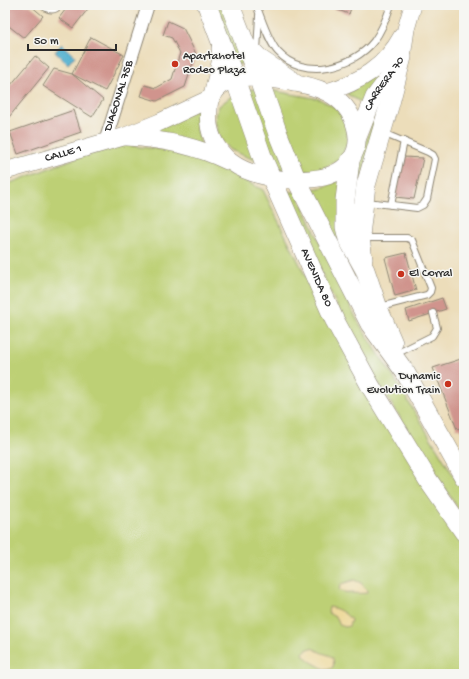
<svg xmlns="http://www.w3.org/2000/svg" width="469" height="679" font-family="'Gochi Hand',sans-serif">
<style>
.green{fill:#bdd074;stroke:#747e50}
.sand{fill:#eeda9e;stroke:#8c8264}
.water{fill:#51b0cf;stroke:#3e6e7d}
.building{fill:#d0948d}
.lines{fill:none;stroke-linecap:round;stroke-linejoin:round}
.lane-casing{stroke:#8c8472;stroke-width:8}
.street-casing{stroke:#8c8472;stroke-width:14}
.secondary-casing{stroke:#8c8472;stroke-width:18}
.primary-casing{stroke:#8c8472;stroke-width:20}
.lane{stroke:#fff;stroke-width:6}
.street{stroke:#fff;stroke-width:12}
.secondary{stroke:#fff;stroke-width:17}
.primary{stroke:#fff;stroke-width:19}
.poi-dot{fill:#c8321e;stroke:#f6f6f2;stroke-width:1.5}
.labels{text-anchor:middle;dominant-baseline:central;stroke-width:3;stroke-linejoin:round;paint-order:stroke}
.poi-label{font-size:12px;fill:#2b2b2b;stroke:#f6f6f2;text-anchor:start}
.street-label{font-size:12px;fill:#2b2b2b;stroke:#f6f6f2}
</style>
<rect width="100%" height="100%" fill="#f6f6f2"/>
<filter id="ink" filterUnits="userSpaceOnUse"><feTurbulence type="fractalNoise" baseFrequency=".025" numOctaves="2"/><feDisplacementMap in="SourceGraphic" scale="8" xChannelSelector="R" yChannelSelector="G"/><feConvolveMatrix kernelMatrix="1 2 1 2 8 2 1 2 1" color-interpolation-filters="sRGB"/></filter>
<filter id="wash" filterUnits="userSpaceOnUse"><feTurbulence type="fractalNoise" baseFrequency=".012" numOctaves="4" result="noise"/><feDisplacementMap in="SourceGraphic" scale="16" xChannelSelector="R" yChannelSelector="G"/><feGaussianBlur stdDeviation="0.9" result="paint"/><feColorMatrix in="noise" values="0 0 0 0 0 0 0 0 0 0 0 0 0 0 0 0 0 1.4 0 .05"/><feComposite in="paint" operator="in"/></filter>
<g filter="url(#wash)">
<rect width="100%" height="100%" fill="#ecddba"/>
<!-- green -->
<g class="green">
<path d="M212,5H224L246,63L235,65Z"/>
<path d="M387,63L362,103L347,94Z"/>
<path d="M248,89L269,90L319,99L338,109L346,122L348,141L341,159L322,169L303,172L275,169L231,150L220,139L215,121L218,107L229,98Z"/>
<path d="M383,94L350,225L352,191L366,142L379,101Z"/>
<path d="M198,108C194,122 197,133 202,146L148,133Z"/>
<path d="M124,145L165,150L209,162L263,190L307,279L452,531L464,547V674H5V185L76,158Z"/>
<path d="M342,178L366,295L308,189C322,189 331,185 342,178Z"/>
<path d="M284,192H296L357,320L397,383L464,493V518L358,351Z"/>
</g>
<!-- sand -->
<g class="sand">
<path d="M354,580L361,583L368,591L367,593C361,594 343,593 339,590L341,584Z"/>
<path d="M329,607C337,608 346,613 351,620L349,626L345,627L340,625L337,618L328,613Z"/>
<path d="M311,648C315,649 316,650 320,652C327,656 336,653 333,667L330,669L326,670C318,665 306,661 303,653L306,650Z"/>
</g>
<!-- water -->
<path class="water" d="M62,44L75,56L68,64L55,52Z"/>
<g id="blocks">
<!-- building -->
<g class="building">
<path d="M5,5H30L43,16L24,38L5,23Z"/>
<path d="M69,5H91L73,28L59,18Z"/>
<path d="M324,5H352L349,14Z"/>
<path d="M168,21L183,28L196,54L185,87L157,101L141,96L145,85L156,88L172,79L180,53L172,38L163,35Z"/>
<path d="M91,37L124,55L105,91L72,74L103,100L92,117L43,86L54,69L72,74Z"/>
<path d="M35,56L49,68L5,122V92Z"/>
<path d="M5,58L9,61L5,67Z"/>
<path d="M74,110L81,132L18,154L10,132Z"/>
<path d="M403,157L423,158L414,199L395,197Z"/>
<path d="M406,253L416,290L395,296L385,258Z"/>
<path d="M442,298L446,309L409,321L406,310Z"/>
<path d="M464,358V436L460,428L457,429L433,368Z"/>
</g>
</g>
</g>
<g filter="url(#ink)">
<use href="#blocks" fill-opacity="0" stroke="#8c8472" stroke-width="1"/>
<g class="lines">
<!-- lane casing -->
<g class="lane-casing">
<g id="lane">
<path d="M42,5C48,10 54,12 60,5"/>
<path d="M256,5C262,19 268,41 278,52C303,80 353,68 374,41C382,30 387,17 391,5"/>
<path d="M257,51L259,16"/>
<path d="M367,202L417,208L423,205L427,199L435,159L433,155L428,152L383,133"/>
<path d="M391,205L404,141"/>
<path d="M362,238H407L412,240L431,288L430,292L427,295L380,307"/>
<path d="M398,353L432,336L437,328L433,313"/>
</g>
</g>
<!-- street casing -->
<g class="street-casing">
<g id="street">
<path id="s1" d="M105,142L148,5"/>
</g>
</g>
<!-- secondary casing -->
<g class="secondary-casing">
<g id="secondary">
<path d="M250,77C261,77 272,79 283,81C314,85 346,93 355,126C359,139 358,150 350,161C340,174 325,178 310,179C287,182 251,177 231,162C215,149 206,130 209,109C209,103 211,96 215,92C223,81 237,78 250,77Z"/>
<path d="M327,92C360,82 385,67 402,36"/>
<path d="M127,137C161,139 197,146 227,161"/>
<path id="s2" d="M358,137L374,97L399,64L402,57L406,29L413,5"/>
<path id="s3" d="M5,171L123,137L160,122L211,98"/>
</g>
</g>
<!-- primary casing -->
<g class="primary-casing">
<g id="primary">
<path id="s4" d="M207,5L235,79L263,159L334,319L371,387L428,480L464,532"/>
<path d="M230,5L258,77L278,134L297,181L370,324L405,372L464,477"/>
<path d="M249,48L261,60L294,82"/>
<path d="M214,92L222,59L221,48"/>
<path d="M350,161L345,200V227L348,239L365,270L378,308L393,343"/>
<path d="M363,259L360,238L361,227L366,185L390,103L402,57"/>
</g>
</g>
<!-- lane -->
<use href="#lane" class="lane"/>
<!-- street -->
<use href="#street" class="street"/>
<!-- secondary -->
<use href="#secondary" class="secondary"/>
<!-- primary -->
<use href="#primary" class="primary"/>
</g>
</g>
<!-- markers -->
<g class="poi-dot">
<circle cx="175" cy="64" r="4"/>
<circle cx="401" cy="274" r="4"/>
<circle cx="448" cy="384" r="4"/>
</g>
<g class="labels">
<!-- poi labels -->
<g class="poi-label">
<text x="183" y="57">Apartahotel<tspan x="183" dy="14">Rodeo Plaza</tspan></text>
<text x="409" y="274">El Corral</text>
<text x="440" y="377" text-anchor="end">Dynamic<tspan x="440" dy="14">Evolution Train</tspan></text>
</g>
<!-- street labels -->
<g class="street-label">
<text stroke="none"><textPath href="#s2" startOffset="60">CARRERA 70</textPath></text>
<text stroke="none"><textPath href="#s1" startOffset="48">DIAGONAL 75B</textPath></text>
<text stroke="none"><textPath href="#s3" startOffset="61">CALLE 1</textPath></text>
<text stroke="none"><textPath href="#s4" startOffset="294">AVENIDA 80</textPath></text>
</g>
</g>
<!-- margin -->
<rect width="469" height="679" fill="none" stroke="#f6f6f2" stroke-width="20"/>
<!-- scale -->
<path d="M28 44v6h88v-6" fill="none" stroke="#2b2b2b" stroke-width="2"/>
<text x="34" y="44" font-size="12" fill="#2b2b2b" stroke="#f6f6f2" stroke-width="3" paint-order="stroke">50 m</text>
</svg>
